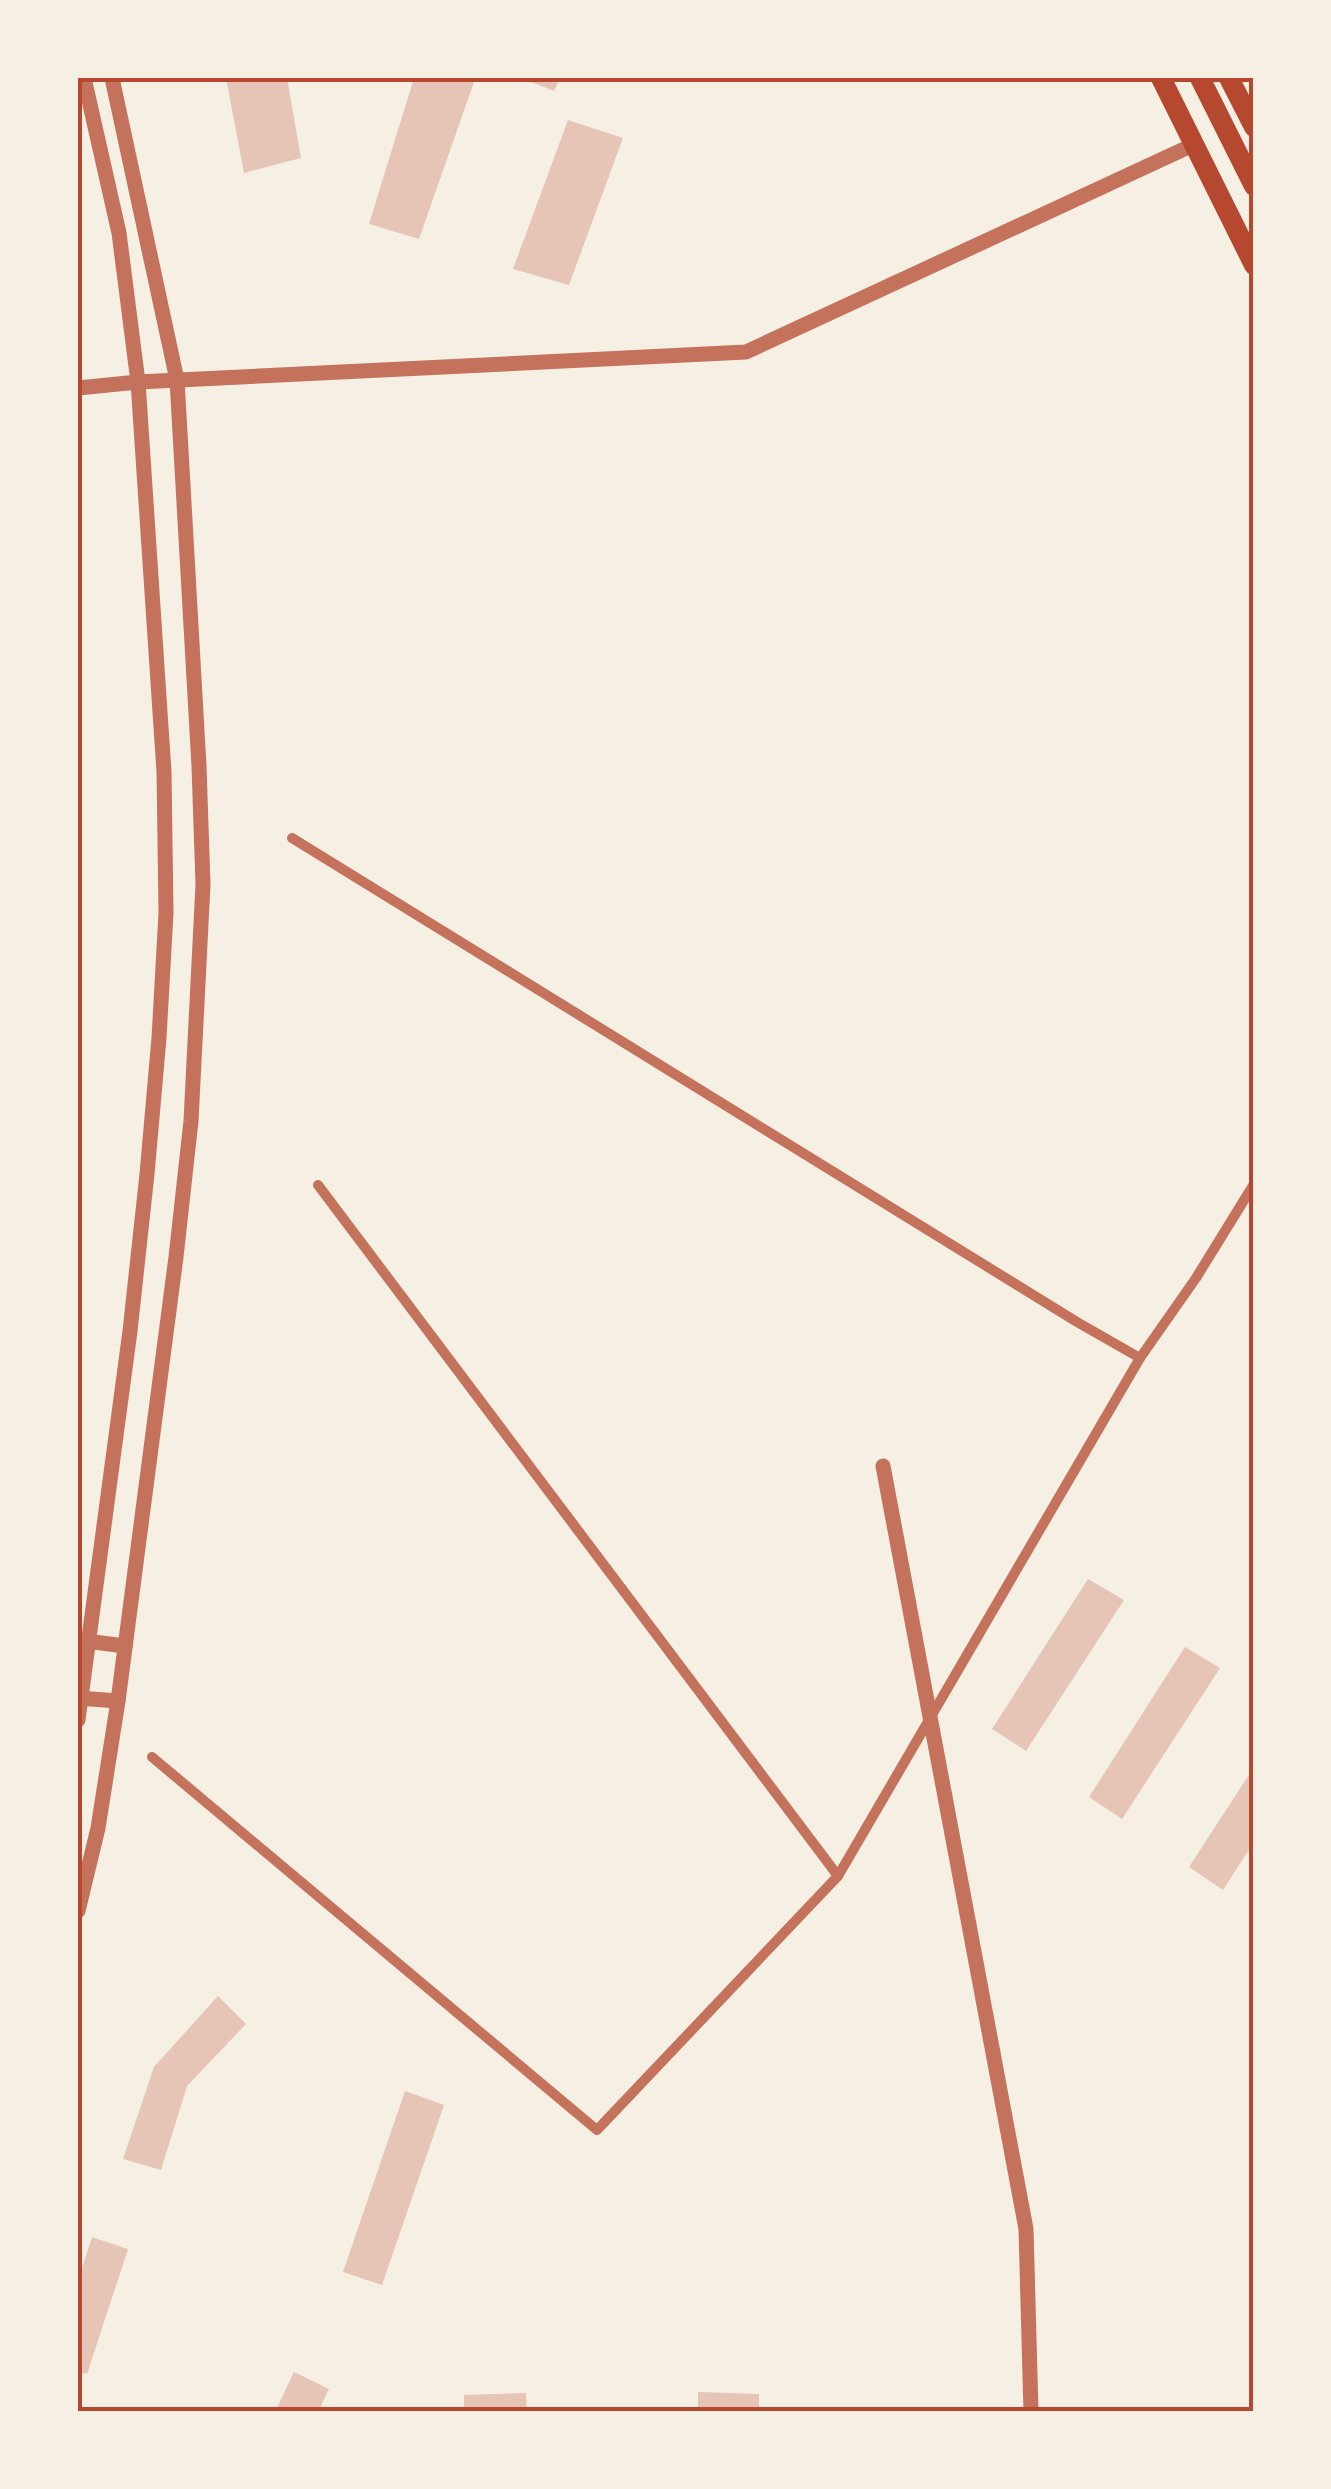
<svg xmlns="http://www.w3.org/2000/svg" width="1331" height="2489" font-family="'Zilla Slab',serif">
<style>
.building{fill:#e6c5b7}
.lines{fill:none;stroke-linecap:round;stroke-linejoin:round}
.minor{stroke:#c5725c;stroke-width:10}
.tertiary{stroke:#c5725c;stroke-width:15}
.trunk{stroke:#b5482f;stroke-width:20}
.neatline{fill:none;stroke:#b5482f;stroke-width:4}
</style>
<rect width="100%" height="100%" fill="#f6efe4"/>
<!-- building -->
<g class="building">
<path d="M226,78H287L301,158L244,173Z"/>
<path d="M414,78H456L474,82L419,239L369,224Z"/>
<path d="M521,78H560L554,91Z"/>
<path d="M568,120L623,138L569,285L513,269Z"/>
<path d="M1088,1579L1124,1600L1026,1751L992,1729Z"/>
<path d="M1185,1647L1220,1668L1122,1819L1089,1797Z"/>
<path d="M1254,1767V1842L1223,1890L1189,1867Z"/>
<path d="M218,1996L246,2024L187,2086L161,2170L123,2159L154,2067Z"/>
<path d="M405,2091L444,2105L382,2285L343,2272Z"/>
<path d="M92,2237L128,2249L87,2374L78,2371V2281Z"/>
<path d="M294,2372L329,2389L318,2412H275Z"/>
<path d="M698,2392L759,2394V2412H698Z"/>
<path d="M526,2393L527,2412H464V2395Z"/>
</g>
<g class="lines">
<!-- minor -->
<g class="minor">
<path d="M292,838L1077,1322L1140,1358L1196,1278L1254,1184"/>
<path d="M318,1185L838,1876"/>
<path d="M152,1757L597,2130L838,1876L1140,1358"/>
</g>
<!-- tertiary -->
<g class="tertiary">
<path d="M78,388L138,382L746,352L1195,144"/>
<path d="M883,1466L1026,2229L1031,2412"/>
<path d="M78,1640L125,1646"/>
<path d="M78,1698L118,1701"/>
<path d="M78,1720L130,1331L147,1174L159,1038L166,913L164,772L138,382L119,233L84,78"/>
<path d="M78,1911L98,1828L118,1701L176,1257L191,1121L203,884L199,766L177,380L112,78"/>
</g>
<!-- trunk -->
<g class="trunk">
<path d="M1161,78L1254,265"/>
<path d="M1200,78L1254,186"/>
<path d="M1229,78L1254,127"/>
</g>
</g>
<!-- border -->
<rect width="1331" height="2489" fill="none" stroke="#f6efe4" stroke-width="160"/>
<rect x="80" y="80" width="1171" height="2329" class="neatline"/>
</svg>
